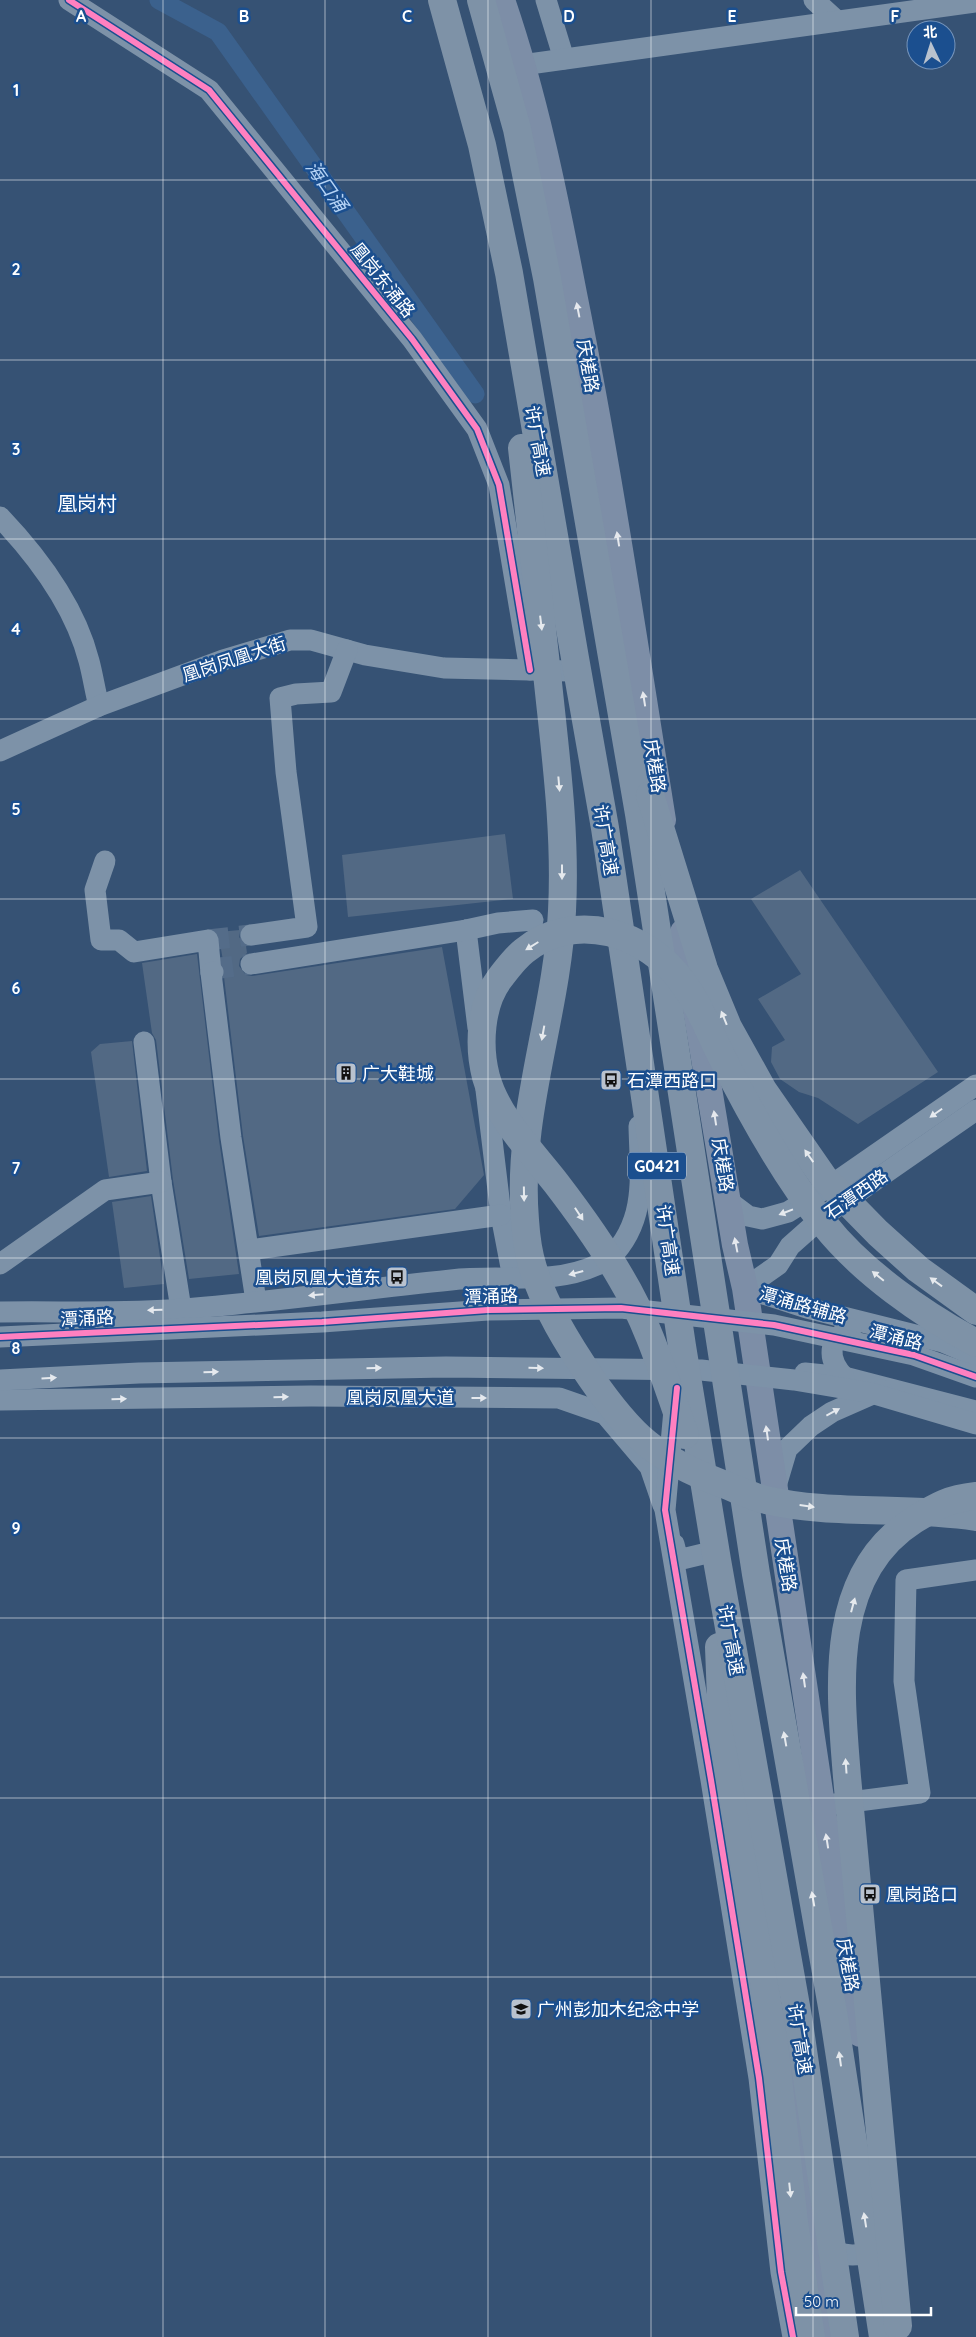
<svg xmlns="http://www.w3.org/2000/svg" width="976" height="2337" font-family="Quicksand,'Noto Sans SC',sans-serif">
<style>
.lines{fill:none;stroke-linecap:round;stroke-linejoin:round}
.canal{stroke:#3b618d;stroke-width:19}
.building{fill:#526984}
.minor-tunnel{stroke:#546c89;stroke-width:21;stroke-dasharray:21 11;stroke-linecap:butt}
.minor{stroke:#7d92a8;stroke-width:21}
.major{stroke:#7d8ea7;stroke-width:26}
.highway{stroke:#7e92a7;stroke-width:28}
.minor-bridge{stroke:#7d92a8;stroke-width:21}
.highway-bridge{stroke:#7e92a7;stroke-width:28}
.cycleway-casing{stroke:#1b4f8f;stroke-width:9}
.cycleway{stroke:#ff80c0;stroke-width:6}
.oneway{fill:#e5e8ed}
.oneway2{fill:#e5e9ed}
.oneway3{fill:#e5e9ee}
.grid{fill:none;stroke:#fff;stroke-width:1;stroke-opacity:0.55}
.labels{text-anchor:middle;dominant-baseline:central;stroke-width:5;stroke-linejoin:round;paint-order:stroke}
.shield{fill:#1b4f8f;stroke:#bbcadd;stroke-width:1}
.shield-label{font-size:16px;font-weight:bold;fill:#fff}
.street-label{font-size:18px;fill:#fff;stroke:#1b4f8f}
.poi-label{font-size:18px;fill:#fff;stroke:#1b4f8f;text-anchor:start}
.water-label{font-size:19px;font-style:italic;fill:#b5d3f5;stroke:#1b4f8f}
.quarter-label{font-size:20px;fill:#fff;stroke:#1b4f8f}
.grid-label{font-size:16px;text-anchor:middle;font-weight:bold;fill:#fff;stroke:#1b4f8f;stroke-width:5;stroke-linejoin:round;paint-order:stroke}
</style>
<rect width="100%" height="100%" fill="#365274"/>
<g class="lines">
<!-- canal -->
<path class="canal" d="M159,0L218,32L475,394"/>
</g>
<!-- building -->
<g class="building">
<path d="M505,834L513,899L348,917L342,855Z"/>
<path d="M800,870L938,1072L858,1124L818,1098L799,1092L780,1079L771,1062L772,1047L785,1040L758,999L801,974L751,899Z"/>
<path d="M240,930L239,937L246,946L247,953L240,959L239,966L246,975L252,976L442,947L484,1175L455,1209L259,1236L243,1136L224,977L225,972L218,932Z"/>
<path d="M197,954L219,1140L239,1274L189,1279L173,1180L156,1040L152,1033L142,963Z"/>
<path d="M132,1041L147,1171L109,1177L91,1052L100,1044Z"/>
<path d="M151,1196L164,1284L124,1288L112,1202Z"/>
</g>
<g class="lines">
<!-- minor-tunnel -->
<g class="minor-tunnel">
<path d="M208,940L251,935"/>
<path d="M213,972L220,968L251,964"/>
</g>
<!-- minor -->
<g class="minor">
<path d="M69,0L209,90L412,339L477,429L499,485L530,670"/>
<path d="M546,0L564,59"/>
<path d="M814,0L837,21"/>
<path d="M522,65L976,2"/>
<path d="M0,517C39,558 75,606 89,661C93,676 95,691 99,706"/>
<path d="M0,751L99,706L223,660L290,640H311L365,655L444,668L570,671"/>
<path d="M105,861L95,890L101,940H119L134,952L208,940L211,973"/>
<path d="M466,930L478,1028"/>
<path d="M251,935L307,927L286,772L280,698L296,694L331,692L347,650"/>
<path d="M251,964L466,930L498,923L533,920"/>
<path d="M213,972L211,973L231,1138L256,1301"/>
<path d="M144,1042L161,1182L181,1309"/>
<path d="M486,1090L501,1215L513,1278"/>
<path d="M728,1201L748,1216L762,1219L788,1212L839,1180L976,1085"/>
<path d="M249,1250L501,1215"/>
<path d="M0,1264L105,1190L161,1182"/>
<path d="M745,1288L778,1265L790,1246L825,1215L976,1110"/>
<path d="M745,1288L807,1308L943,1342L976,1356"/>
<path d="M0,1312C61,1311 122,1314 183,1309C272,1302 362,1289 451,1280C500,1274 551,1286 597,1265C602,1263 607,1262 610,1258C648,1220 640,1174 639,1126"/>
<path d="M805,1373L844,1377L976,1411"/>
<path d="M844,1377C827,1359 827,1339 851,1329"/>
<path d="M0,1400L311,1396L559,1398L605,1414L650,1467L663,1505"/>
<path d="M674,1410L665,1510L711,1780L759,2078L781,2272L793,2337"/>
<path d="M776,1486L787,1449L811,1426L832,1412L882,1390"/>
<path d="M674,1544L678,1560L703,1554"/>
<path d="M835,1804L920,1793L904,1681L906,1580L976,1570"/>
<path d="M823,2243C840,2259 865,2259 883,2243"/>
</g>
<!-- major -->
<g class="major">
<path d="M502,0C535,96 555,195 574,294C609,468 635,645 663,820"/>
<path d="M683,932L735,1245L745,1288L824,1818L860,2034"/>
<path d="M784,2026L831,2337"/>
</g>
<!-- highway -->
<path class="highway" d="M719,1647L722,1726L774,2042L794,2222L811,2337"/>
<!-- minor-bridge -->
<g class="minor-bridge">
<path d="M0,1337L322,1322L488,1310L621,1308L774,1325L914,1355L976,1377"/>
<path d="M0,1380L139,1373L446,1367L701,1370L794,1380L871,1393L976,1424"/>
</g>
<!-- highway-bridge -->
<g class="highway-bridge">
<path d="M442,0L482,145L509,273L575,658L605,828L682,1346L717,1560L799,2023L845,2337"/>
<path d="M481,0L517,129L547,278L639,814L756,1574L834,2018L883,2337"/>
<path d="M522,448C530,527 539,605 548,683C556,759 566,835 562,911C557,1015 516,1115 525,1220C526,1236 528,1252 533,1268C545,1307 568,1344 591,1378C631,1436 656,1459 723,1484C736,1489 749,1495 762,1499C832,1516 905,1506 976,1517"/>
<path d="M650,795L704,969L728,1027L763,1090L824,1178L878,1233L918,1269L976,1311"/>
<path d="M685,1435C666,1383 650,1326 621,1278C602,1245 579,1213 556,1183C531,1151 497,1117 486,1077C478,1046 480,1004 500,978C507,969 515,958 524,951C575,909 648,933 683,983C699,1004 708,1029 720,1053C748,1109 784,1175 824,1224C862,1272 922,1314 976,1343"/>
<path d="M898,2326L847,1777C840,1689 827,1575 914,1520C937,1506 948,1499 976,1496"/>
</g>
<!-- cycleway casing -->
<g class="cycleway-casing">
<g id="cycleway">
<path d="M69,0L209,90L412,339L477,429L499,485L530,670"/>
<path d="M0,1337L322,1322L488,1310L621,1308L774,1325L914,1355L976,1377"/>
<path d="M677,1388L665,1510L711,1780L759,2078L781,2272L793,2337"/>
</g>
</g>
<!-- cycleway -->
<use href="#cycleway" class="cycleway"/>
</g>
<!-- one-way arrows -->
<defs><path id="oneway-solid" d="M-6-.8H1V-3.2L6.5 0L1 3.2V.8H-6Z" transform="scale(1.25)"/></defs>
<g class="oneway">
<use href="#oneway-solid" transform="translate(578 310) rotate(-101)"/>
<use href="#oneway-solid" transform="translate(618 539) rotate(-99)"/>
<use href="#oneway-solid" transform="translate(644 699) rotate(-99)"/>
<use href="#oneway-solid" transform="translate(715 1118) rotate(-99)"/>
<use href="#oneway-solid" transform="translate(736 1245) rotate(-101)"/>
<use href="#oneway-solid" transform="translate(767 1433) rotate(-98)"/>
<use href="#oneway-solid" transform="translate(804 1680) rotate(-98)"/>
<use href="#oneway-solid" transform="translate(827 1841) rotate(-99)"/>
</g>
<g class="oneway2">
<use href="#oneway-solid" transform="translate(541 623) rotate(83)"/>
<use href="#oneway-solid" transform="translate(559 784) rotate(85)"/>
<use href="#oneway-solid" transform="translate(562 872) rotate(90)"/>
<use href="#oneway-solid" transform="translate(532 946) rotate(148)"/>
<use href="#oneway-solid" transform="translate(724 1018) rotate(-112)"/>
<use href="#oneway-solid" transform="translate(543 1033) rotate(100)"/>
<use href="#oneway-solid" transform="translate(809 1156) rotate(-125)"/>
<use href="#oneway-solid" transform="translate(524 1194) rotate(89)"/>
<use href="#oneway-solid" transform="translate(579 1214) rotate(57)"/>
<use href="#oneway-solid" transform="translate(878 1276) rotate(-141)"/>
<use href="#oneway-solid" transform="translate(936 1282) rotate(-144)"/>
<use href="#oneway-solid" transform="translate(807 1506) rotate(8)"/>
<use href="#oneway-solid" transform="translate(853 1605) rotate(-75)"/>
<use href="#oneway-solid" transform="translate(785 1739) rotate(-100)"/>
<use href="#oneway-solid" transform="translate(846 1766) rotate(-94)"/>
<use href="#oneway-solid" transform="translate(813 1899) rotate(-100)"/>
<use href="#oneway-solid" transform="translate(840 2059) rotate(-98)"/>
<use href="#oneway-solid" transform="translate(790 2190) rotate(84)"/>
<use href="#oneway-solid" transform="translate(865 2220) rotate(-99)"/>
</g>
<g class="oneway3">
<use href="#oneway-solid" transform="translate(936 1113) rotate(145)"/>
<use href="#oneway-solid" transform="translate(786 1212) rotate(159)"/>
<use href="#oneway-solid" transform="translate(576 1273) rotate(165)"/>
<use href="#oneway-solid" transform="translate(316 1295) rotate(175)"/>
<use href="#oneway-solid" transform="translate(155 1310) rotate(178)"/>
<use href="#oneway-solid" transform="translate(374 1368) rotate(-1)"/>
<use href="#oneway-solid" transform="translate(536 1368) rotate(1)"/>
<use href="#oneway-solid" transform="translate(211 1372) rotate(-1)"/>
<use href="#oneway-solid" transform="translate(49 1378) rotate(-3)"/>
<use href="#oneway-solid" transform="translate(281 1397) rotate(-1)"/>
<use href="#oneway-solid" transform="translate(479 1398)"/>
<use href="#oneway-solid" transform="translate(119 1399) rotate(-1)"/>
<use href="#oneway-solid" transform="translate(833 1412) rotate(-28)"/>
</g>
<!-- grid -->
<path class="grid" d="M163,0V2337M325,0V2337M488,0V2337M651,0V2337M813,0V2337M0,180H976M0,360H976M0,539H976M0,719H976M0,899H976M0,1079H976M0,1258H976M0,1438H976M0,1618H976M0,1798H976M0,1977H976M0,2157H976"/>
<!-- icons -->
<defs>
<g id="building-square" transform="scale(1.125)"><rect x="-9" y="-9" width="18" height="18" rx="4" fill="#b9c2ce" stroke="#1b4f8f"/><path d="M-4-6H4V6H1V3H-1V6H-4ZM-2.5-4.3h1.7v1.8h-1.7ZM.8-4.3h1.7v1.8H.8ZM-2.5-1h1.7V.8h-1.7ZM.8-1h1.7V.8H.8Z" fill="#111"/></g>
<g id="bus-square" transform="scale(1.125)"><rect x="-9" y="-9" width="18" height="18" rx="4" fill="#b9c2ce" stroke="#1b4f8f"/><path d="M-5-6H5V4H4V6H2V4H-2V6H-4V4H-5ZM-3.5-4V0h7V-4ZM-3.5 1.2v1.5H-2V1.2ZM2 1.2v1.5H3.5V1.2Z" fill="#111"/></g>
<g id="school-square" transform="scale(1.125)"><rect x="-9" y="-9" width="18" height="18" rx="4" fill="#b9c2ce" stroke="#1b4f8f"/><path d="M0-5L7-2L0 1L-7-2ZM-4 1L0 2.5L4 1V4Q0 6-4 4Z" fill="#111"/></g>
</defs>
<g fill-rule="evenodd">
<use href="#building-square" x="346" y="1073"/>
<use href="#bus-square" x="611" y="1080"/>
<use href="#bus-square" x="397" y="1277"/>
<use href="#bus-square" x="870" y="1894"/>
<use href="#school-square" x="521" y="2009"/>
</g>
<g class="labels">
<!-- shield labels -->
<rect class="shield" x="628" y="1152.5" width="58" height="27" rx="4"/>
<g class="shield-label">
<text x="657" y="1166">G0421</text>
</g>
<!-- street labels -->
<g class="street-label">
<text transform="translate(383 280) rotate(51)">凰岗东涌路</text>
<text transform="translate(588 366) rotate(80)">庆槎路</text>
<text transform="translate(538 441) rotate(80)">许广高速</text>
<text transform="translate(234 659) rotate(-18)">凰岗凤凰大街</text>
<text transform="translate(655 766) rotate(81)">庆槎路</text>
<text transform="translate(606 840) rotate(81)">许广高速</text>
<text transform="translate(723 1165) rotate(81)">庆槎路</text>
<text transform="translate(856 1194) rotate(-35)">石潭西路</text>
<text transform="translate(668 1240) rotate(82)">许广高速</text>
<text transform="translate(491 1296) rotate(-2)">潭涌路</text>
<text transform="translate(803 1305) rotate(16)">潭涌路辅路</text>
<text transform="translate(87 1318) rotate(-3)">潭涌路</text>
<text transform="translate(896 1337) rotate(14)">潭涌路</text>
<text x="400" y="1397">凰岗凤凰大道</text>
<text transform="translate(786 1565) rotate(81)">庆槎路</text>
<text transform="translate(731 1640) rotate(80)">许广高速</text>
<text transform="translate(848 1965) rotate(80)">庆槎路</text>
<text transform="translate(800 2039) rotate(81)">许广高速</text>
</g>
<!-- poi labels -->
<g class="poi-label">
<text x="362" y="1073">广大鞋城</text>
<text x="627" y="1080">石潭西路口</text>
<text x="381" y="1277" text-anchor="end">凰岗凤凰大道东</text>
<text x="886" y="1894">凰岗路口</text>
<text x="537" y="2009">广州彭加木纪念中学</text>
</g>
<!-- water labels -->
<g class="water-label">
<text transform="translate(327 186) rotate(55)">海口涌</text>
</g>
<!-- quarter labels -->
<g class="quarter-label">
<text x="87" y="503">凰岗村</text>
</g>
</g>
<g class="grid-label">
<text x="81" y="22">A</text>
<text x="244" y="22">B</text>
<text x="407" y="22">C</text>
<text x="569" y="22">D</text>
<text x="732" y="22">E</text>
<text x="895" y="22">F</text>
<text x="16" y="96">1</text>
<text x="16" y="275">2</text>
<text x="16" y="455">3</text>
<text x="16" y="635">4</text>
<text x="16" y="815">5</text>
<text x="16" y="994">6</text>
<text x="16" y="1174">7</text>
<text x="16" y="1354">8</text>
<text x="16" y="1534">9</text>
</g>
<!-- north arrow -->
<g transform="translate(931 45) rotate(356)"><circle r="24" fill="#1b4f8f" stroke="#7695bc"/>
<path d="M0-4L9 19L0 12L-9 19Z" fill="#b9c2ce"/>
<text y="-8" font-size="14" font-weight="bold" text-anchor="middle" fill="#ffffff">北</text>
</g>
<!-- scale -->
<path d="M796 2307v8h135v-8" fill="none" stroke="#ffffff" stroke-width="2.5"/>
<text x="804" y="2307" font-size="15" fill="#ffffff" stroke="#1b4f8f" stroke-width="4" paint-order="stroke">50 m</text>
</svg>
